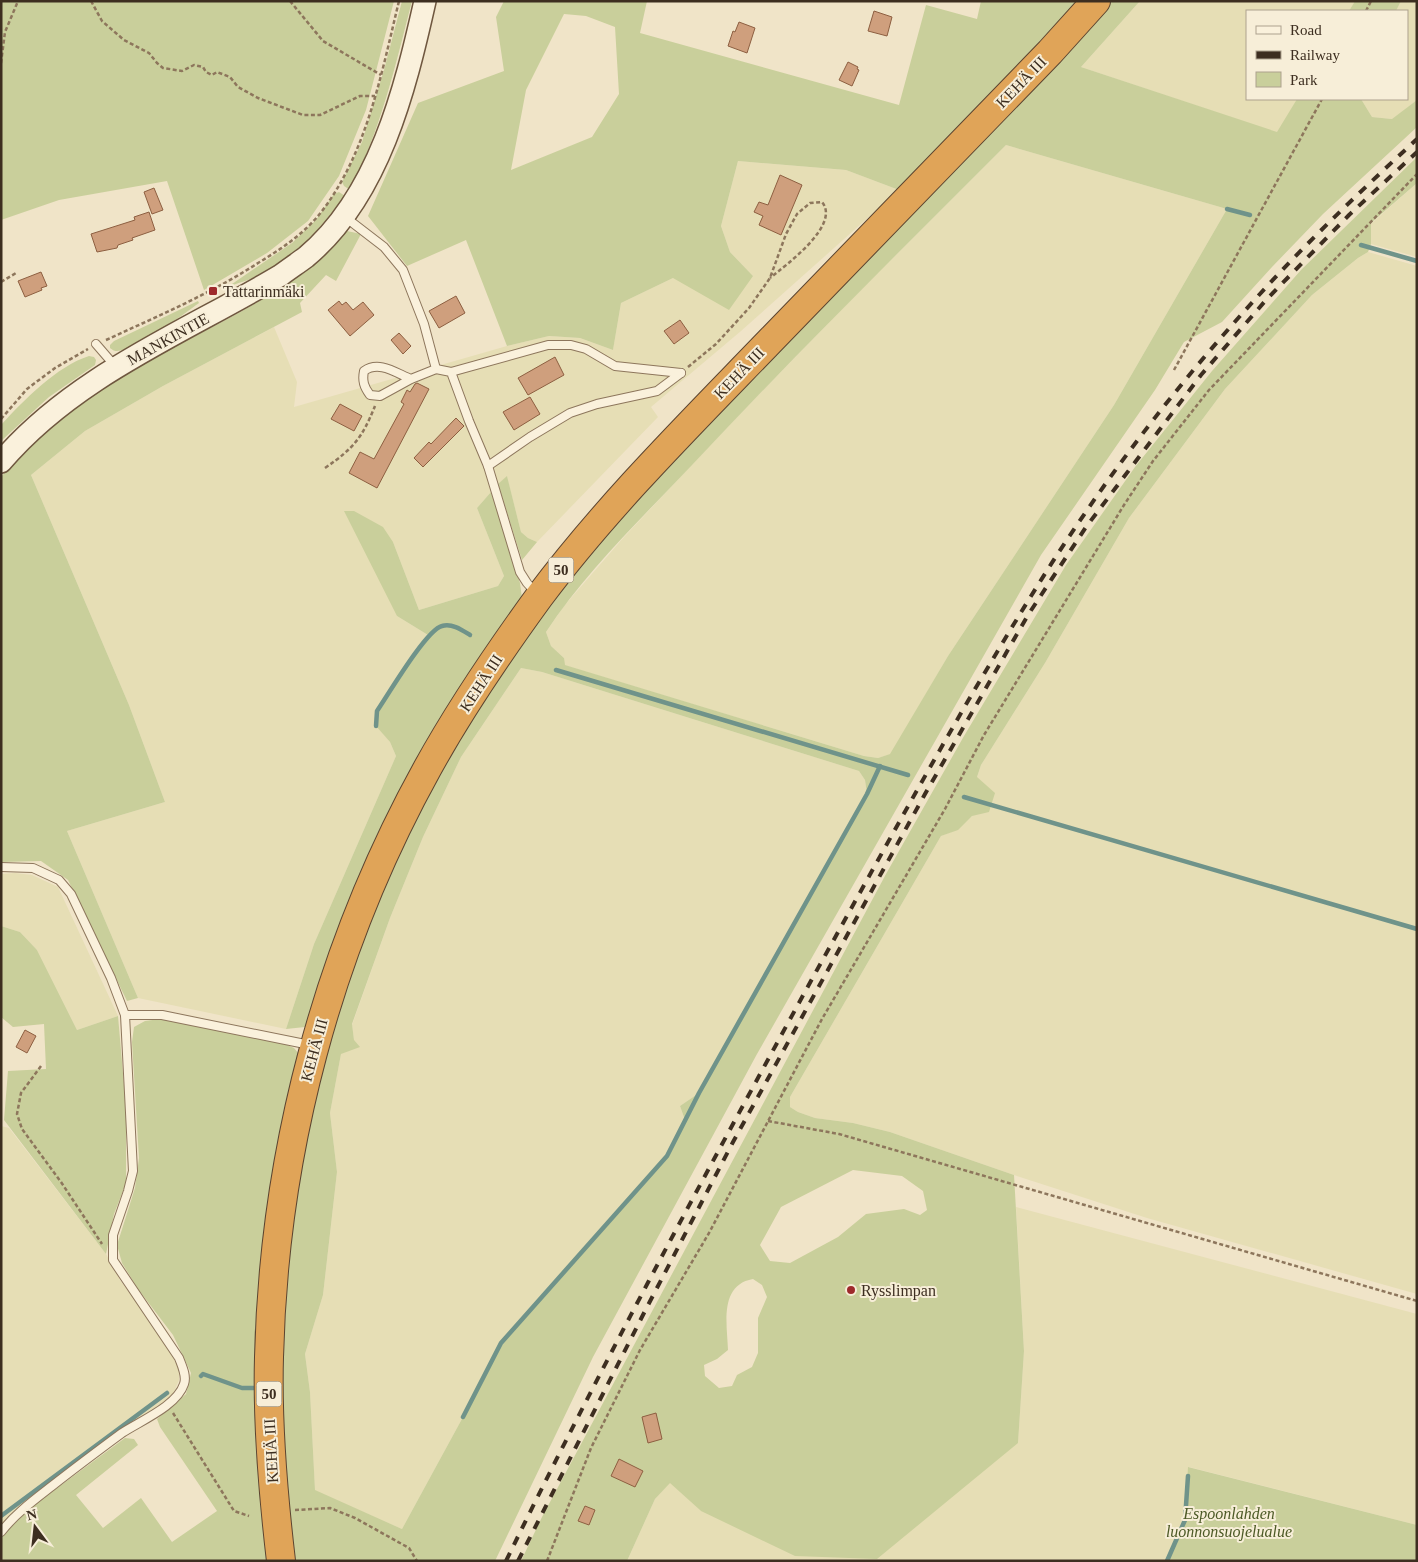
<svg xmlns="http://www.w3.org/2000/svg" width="1418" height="1562" font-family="'Times New Roman',serif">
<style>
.farmland{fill:#e6deb5}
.green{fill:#c9cf9b;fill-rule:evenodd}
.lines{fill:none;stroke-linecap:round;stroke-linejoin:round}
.stream{stroke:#6f938a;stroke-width:4.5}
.building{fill:#cf9f7d;stroke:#8d5f41}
.lane-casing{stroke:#8d765c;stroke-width:10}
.secondary-casing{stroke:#6f573f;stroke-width:24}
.highway-casing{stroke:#5b4430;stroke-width:30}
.path{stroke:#8d765c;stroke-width:2.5;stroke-dasharray:4 2.5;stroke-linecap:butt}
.lane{stroke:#faf1dc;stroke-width:8}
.secondary{stroke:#faf1dc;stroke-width:21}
.highway{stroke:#e0a458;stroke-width:28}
.rail{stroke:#3d2e20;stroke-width:4;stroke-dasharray:9 9;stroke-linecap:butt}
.poi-dot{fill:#9e2a2b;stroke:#f7eed8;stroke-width:2}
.labels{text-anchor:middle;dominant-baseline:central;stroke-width:4;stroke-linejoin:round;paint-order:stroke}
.shield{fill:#f7eed8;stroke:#756857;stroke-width:1}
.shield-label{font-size:15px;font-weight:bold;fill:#3d2e20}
.street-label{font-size:16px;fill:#3d2e20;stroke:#f7eed8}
.poi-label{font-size:16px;fill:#3d2e20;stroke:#f7eed8;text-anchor:start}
.park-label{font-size:16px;font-style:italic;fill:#4d5a26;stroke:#f7eed8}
</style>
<rect width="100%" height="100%" fill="#f0e4c8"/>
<!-- farmland -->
<g class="farmland">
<path d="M1140,1H1355L1349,11H1247V99H1297L1278,133L1081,67Z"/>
<path d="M1401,1H1417V100L1393,119L1372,117L1361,99H1407V11H1396Z"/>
<path d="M1006,145L1227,209L1114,405L948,656L891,754L878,758L864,756L564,665V658L551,646L546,632L564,606L624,537L734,420L856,295Z"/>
<path d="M738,161L846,170L899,190L741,331L651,407L658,417L537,542L528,538L521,532L507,477L498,484L477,508L504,576L498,586L419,610L393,542L397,616L428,635L377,711V726L390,742L396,756L314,944L286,1029L138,998L67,831L165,802L129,705L31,475L85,431L163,386L274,327L297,382L294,407L507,346L549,336L580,338L613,350L621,303L673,278L753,276L730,252L721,226Z"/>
<path d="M1417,183V257L1371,244V224Z"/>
<path d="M1368,252L1417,266V1294L1147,1218L1014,1175L890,1132L853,1123L815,1118L798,1112L790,1107V1097L941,836L958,829L972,816L977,777L981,765L1045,663L1129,518L1225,389L1312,295L1358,258Z"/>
<path d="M521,668L542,672L859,771L865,780L867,794L699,1093L680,1106L685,1120L667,1156L614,1218L501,1343L463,1417L402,1529L315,1491L310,1392L305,1354L323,1295L337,1172L330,1113L341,1054L354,1040L352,1025L390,918L423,837L461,757Z"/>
<path d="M15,873L32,875L58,887L118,1016L77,1030L37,950L20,932L1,926V874Z"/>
<path d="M1,1126L9,1128L106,1254L120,1280L173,1353L179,1366V1380L173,1394L164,1403L113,1436L36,1494L1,1526Z"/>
<path d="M1016,1207L1417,1314V1525L1189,1467L1185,1520L1167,1561H627L655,1499L670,1482L701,1511L1018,1443L1024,1351Z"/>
</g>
<!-- green -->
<g class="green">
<path d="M1,1H394L366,110L339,176L308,221L267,253L204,290L167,181L59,200L1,220Z"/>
<path d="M402,1H412C395,67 381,129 350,190L344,186L342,182L362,142L384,70Z"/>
<path d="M504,1H647L640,33L899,105L926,5L977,19L981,1H1078L899,190L846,170L738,161L721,226L730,252L753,276L729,310L673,278L621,303L613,350L580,338L549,336L507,346L466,240L407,266L368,216L418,103L504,71L496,17ZM564,14L586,16L615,27L619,94L592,137L511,170L526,90Z"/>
<path d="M1109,1H1140L1081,67L1277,132L1297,99H1361L1372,117L1392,119L1417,100V127L1323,214L1272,267L1222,322L1184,342L1155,390L1041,555L757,1054L593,1357L495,1561H293L285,1495L279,1336L295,1182L324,1052L371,916L435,776L500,667L571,573L669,460ZM1006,145L1227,209L1114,405L948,656L890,754L878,758L864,756L565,665L564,658L551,646L546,632C587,570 642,518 693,464C795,355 901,250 1006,145ZM521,668L542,672L859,771L865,780L867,794L699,1093L680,1106L685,1120L667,1156L614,1218L501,1343L463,1417L402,1529L315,1490L310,1392L305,1354L323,1295L337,1172L330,1113L341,1054L360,1047L354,1040L352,1024L390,918L423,837L461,757Z"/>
<path d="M1355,1H1401L1396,11H1349Z"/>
<path d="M1417,157V183L1371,223V244L1368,252L1358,258L1312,295L1225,389L1129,518L1045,663L981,765L977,777L995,793L989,812L972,816L958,830L941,836L790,1097V1107L798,1112L815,1118L853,1123L890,1132L1014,1175L1024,1351L1018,1443L877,1559L795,1556L701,1511L670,1483L655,1499L627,1561H521L542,1517L886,874L964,736L1066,565L1135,467L1212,371L1301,270ZM853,1170L902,1176L923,1191L927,1210L920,1215L904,1209L866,1214L838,1237L790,1263L770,1261L760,1245L781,1207ZM753,1279L762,1285L767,1297L758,1318V1353L752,1367L737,1375L732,1386L719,1388L705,1376L704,1365L717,1359L728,1350C727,1324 719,1285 753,1279Z"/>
<path d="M339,192L345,196C323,225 300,252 269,270C258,277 245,281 233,285L232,284L292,243L316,220L334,194Z"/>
<path d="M347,231L361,234L336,281L326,275L300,303L302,312L163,386L85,431L31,475L129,705L165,802L67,831L138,998L127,1001L68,880L41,861L1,862V477C42,429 92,392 147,362C202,331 261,305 312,266C324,256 335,243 347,231Z"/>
<path d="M198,301L199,303C184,314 134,351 117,351C113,351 113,350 110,348V345L114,341Z"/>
<path d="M89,356L94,357L96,360L95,365L49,397L1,441V425C23,401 57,366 89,356Z"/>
<path d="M507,476L521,532L528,538L537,542L522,560L498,484Z"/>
<path d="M491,492L520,583L522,598L373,847L305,1027L286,1029L314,944L396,756L390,742L376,726L377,711L428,635L397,616L344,511H354L383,527L393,542L419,610L498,586L504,576L477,508Z"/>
<path d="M1,926L20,932L37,950L77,1030L118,1016L126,1108V1183L114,1214L106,1254L4,1120L8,1071L46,1069L44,1024L13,1027L1,1017Z"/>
<path d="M160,1019L285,1044L294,1048L299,1054L266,1219L259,1286L268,1561H1V1539L5,1533L30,1508L125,1438L134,1439L138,1445L76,1495L103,1528L141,1498L172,1542L217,1511L160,1427L157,1419L186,1394L191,1373L173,1335L138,1289L122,1263L117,1245L135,1188L139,1158L132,1042L134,1027L145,1021Z"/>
<path d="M1188,1467L1417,1525V1561H1167L1185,1520Z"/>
</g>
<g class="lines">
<!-- stream -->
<g class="stream">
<path d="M1227,209L1250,215"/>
<path d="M1361,245L1417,261"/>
<path d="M556,670L908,775"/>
<path d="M376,726L377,711C388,695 426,630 442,626C452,623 462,630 470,635"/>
<path d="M964,797L1417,929"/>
<path d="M201,1376L203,1374L242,1388H256"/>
<path d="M463,1417L501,1343L667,1156L699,1093L867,794L880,766"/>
<path d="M1,1516L167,1393"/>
<path d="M1167,1561L1185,1520L1188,1476"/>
</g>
</g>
<!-- building -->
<g class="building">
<path d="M874,11L892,17L887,36L868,31Z"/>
<path d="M739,22L755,28L747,53L728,46L733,31L735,32Z"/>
<path d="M848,62L858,67L857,69L859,70L852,86L839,80Z"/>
<path d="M780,175L802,185L781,235L759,225L763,216L754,212L759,202L768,205Z"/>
<path d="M154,188L163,210L152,214L144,192Z"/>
<path d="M149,212L155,230L132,238L133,240L118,245L117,248L97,252L91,234L135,220L134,217Z"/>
<path d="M41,272L47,286L41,288L42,290L25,297L18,281Z"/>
<path d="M456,296L465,313L439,328L429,311Z"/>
<path d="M339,301L342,305L346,302L353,310L363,302L374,315L350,336L328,310Z"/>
<path d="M680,320L689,333L674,344L664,331Z"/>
<path d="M399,333L411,346L403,354L391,340Z"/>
<path d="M555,357L564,375L528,395L518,378Z"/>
<path d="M417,383L429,389L377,488L349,473L360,452L374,459L404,404L401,402L407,390L410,392L415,384Z"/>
<path d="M530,397L540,414L514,430L503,412Z"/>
<path d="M340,404L362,416L354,431L331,419Z"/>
<path d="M456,418L464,426L423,467L414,458L429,442L431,444Z"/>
<path d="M25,1030L36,1036L27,1053L16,1047Z"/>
<path d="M656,1413L662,1439L648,1443L642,1417Z"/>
<path d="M619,1459L643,1471L635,1487L611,1476Z"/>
<path d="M585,1506L595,1510L589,1525L578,1521Z"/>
</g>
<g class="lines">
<!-- lane casing -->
<g class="lane-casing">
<g id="lane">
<path d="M345,217L384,247L403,270L424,324L436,369L411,379L380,396L370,395C364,387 362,381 364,371C379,360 396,373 411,379"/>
<path d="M96,344L115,366"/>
<path d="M436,369L451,372L469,421L488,466L520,572L527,583L536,593"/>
<path d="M451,372L548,345H571L586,349L615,366L681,373"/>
<path d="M488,466L530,437L570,413L597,404L657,391L681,373"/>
<path d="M1,867L33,868L59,880L71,894L111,978L125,1015L133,1171L128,1191L113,1235V1260L179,1358C182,1366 187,1376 184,1384C177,1406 140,1421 122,1433C99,1450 75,1468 52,1486C34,1500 15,1514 1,1532"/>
<path d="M125,1015H162L310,1045"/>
</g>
</g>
<!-- secondary casing -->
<g class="secondary-casing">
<path id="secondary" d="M1,462C75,375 186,332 281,275C289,269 298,263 306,257C379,196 405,90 425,1"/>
</g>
<!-- highway casing -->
<g class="highway-casing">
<path id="highway" d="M281,1561C273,1493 267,1425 269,1357C274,1152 328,948 427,769C460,709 499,652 539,597C608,505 691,423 771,340C864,244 957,148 1050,52L1096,1"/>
</g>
<!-- path -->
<g class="path">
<path d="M91,1L102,21L124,40L149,53L157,63L163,68L182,71L194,65L203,67L206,72L212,75L217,72L230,77L238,87L258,98L303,115H320L360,96H375"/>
<path d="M290,1L323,41L381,75"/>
<path d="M1366,11L1371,1"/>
<path d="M1,63L5,32L18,1"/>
<path d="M1,282L16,273"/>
<path d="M106,340C158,316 210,294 258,263C283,248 308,231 325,207C368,148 382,71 399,1"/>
<path d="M688,367L716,344L749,308L770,278L786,234L797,214L810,203L822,202C841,225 786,265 770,278"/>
<path d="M1174,370L1322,99"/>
<path d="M1,419L27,389L55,368L88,349"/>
<path d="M325,468C354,448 362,438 375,406"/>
<path d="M41,1066L21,1093L17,1114L22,1129L61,1182L102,1244"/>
<path d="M768,1121L839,1134L1417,1301"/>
<path d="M173,1413L234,1511L249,1516"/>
<path d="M295,1510L330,1508L355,1518L409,1548L417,1561"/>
<path d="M547,1561L591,1448L640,1350L709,1233L822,1019L945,809L984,735L1124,505L1153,461L1209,390L1417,174"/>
</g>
<!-- lane -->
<use href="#lane" class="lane"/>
<!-- secondary -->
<use href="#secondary" class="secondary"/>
<!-- highway -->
<use href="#highway" class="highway"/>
<!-- rail -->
<g class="rail">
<path d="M506,1561C602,1364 707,1171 812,979C866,882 919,785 975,689C1009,632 1042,576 1079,522C1133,442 1194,366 1259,295C1309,240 1363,189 1417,139"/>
<path d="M518,1561L646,1309L733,1142L925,794L1028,615L1086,527L1201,375L1266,300L1349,215L1417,152"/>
</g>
</g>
<!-- markers -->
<g class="poi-dot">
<rect x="208" y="286" width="10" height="10" rx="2.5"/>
<circle cx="851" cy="1290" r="5"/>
</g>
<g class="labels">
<!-- shield labels -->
<g class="shield">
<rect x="548.5" y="557.5" width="25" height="25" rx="4"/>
<rect x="256.5" y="1381.5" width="25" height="25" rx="4"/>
</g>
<g class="shield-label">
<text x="561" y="570">50</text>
<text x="269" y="1394">50</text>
</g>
<!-- street labels -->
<g class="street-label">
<text transform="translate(1021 82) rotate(-46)">KEHÄ III</text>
<text transform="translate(168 339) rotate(-29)">MANKINTIE</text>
<text transform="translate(739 373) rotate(-46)">KEHÄ III</text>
<text transform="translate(481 683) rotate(-57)">KEHÄ III</text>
<text transform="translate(314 1050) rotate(-75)">KEHÄ III</text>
<text transform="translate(271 1451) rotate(-93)">KEHÄ III</text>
</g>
<!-- poi labels -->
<g class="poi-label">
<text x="223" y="291">Tattarinmäki</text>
<text x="861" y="1290">Rysslimpan</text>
</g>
<!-- park labels -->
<g class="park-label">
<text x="1229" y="1513">Espoonlahden<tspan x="1229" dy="18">luonnonsuojelualue</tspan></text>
</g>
</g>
<!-- border -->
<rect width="1418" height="1562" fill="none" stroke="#3d2e20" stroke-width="5"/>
<!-- legend -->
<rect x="1246" y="10" width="162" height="90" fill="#f7eed8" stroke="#ada18e"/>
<rect x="1256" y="26" width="25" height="8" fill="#faf1dc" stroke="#ada18e"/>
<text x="1290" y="35" font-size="15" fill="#3d2e20">Road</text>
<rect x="1256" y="51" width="25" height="8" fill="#3d2e20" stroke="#ada18e"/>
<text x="1290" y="60" font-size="15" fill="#3d2e20">Railway</text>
<rect x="1256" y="72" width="25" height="15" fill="#c9cf9b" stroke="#ada18e"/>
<text x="1290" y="85" font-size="15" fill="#3d2e20">Park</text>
<!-- north arrow -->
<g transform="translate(35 1527) rotate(345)" stroke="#f7eed8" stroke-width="4" paint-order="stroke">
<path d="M0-4L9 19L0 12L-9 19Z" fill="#3d2e20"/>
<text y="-8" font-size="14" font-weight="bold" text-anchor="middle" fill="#3d2e20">N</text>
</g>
</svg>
